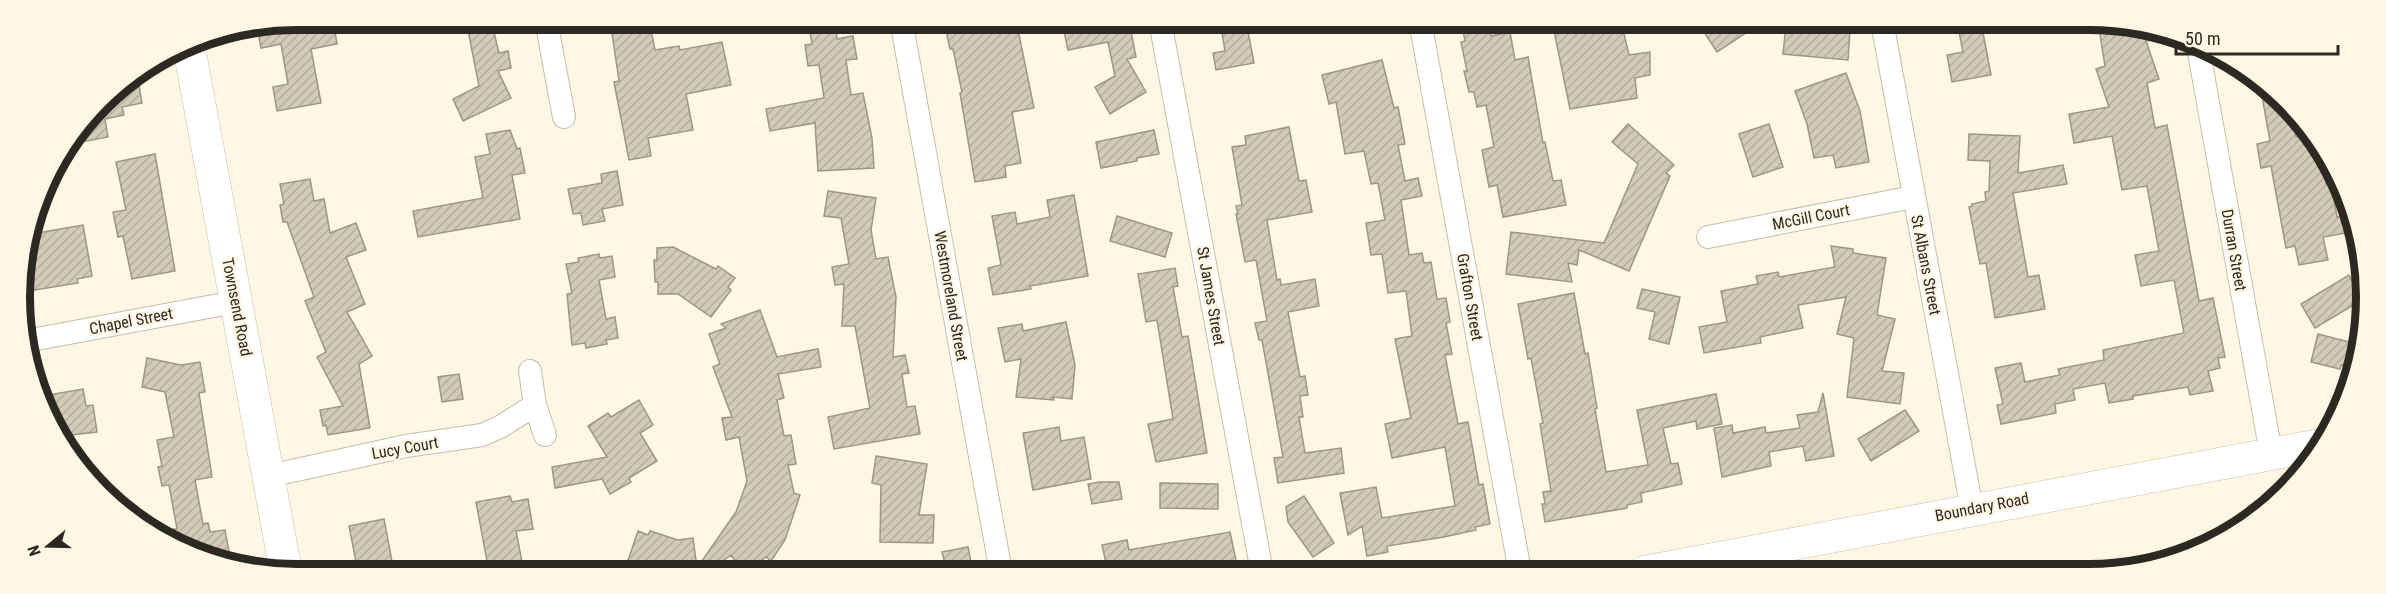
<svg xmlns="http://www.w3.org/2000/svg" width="2386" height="594" font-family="'Roboto Condensed',sans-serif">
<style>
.building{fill:url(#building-hatch);stroke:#9d9684;stroke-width:1.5}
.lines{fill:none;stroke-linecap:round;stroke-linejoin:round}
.street-casing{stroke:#c5beab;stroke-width:24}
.secondary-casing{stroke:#c5beab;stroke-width:33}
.street{stroke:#fff;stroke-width:22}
.secondary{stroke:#fff;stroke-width:32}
.labels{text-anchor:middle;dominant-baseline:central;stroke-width:5;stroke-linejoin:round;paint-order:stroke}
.street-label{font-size:16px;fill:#2c2922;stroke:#fff7e3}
.rim{fill:none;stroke:#2c2922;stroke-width:8}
</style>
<defs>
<pattern id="building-hatch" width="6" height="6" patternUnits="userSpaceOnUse" patternTransform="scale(1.5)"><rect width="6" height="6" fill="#d3cbb8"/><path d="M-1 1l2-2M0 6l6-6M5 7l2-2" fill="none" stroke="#b5ae9e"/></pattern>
</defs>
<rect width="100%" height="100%" fill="#fff7e3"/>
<!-- building -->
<g class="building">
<path d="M333,20L337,44L311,49L321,103L277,111L273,87L288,84L281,44L261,48L257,27L281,23L282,29Z"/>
<path d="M466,20H491L499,53L508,51L511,68L498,71L511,98L463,121L453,99L479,86Z"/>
<path d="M618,20H649L655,50L679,46L680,50L722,42L731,85L686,94L693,130L648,138L651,156L629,160L614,82L619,81L612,33L620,32Z"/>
<path d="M994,20H1016L1034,108L1012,112L1021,163L1005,166L1006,177L975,182L960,93L962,92L953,49H950L946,30Z"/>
<path d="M835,21L837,39L853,36L857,59L846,60L851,95L863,93L872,138L874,168L818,171L815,123L770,131L766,109L824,98L819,65L808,66L805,45L812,44L809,26Z"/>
<path d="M1072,21H1129L1136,57L1127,59L1146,92L1110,114L1095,87L1115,76L1108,42L1068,50L1062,22Z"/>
<path d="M1220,21H1246L1254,63L1216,70L1213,53L1225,51Z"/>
<path d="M1461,21H1488L1491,36L1510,32L1515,60L1528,57L1543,143L1545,142L1553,181L1561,180L1566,205L1503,217L1497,185L1489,187L1482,150L1494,147L1486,105L1477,107L1474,92H1469L1464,71H1467L1461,42L1465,41Z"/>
<path d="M1552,21H1621L1629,55L1650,52V75L1635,78L1637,98L1570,109Z"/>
<path d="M1714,21H1764L1717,52L1702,29Z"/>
<path d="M1957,22H1981L1991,75L1952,82L1947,55L1963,52Z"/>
<path d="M2098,22H2126L2169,37L2146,41L2159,79L2147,83L2155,128L2167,125L2199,301L2213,298L2225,357L2218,358L2220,368L2208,371L2213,391L2190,395L2188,387L2133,396V399L2109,403L2105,383L2073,389L2075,400L2055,404L2056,413L2001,424L1997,405L2003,404L1995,368L2021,363L2025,382L2060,375L2058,369L2104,360L2103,350L2184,333L2174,280L2141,286L2135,255L2159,251L2147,186L2122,190L2112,136L2074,143L2069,114L2109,107L2096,69L2105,66Z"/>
<path d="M1786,24L1850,29L1848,60L1783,54Z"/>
<path d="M1382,60L1394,108L1398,107L1405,144L1398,145L1405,181L1418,178L1422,196L1401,200L1409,255L1422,253L1424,263L1431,262L1437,299L1446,298L1450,322L1446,323L1452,354L1445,355L1458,424L1468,422L1479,485L1483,484L1490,524L1475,527L1476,530L1444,537L1387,546L1388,552L1367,556L1362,526L1348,535L1340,493L1376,487L1382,518L1455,506L1445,447L1392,458L1385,424L1411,418L1395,339L1412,336L1406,291L1388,293L1382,254L1371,255L1366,223L1385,220L1378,183L1371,184L1364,151L1345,154L1336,102L1329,104L1322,75Z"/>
<path d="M1846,73L1860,111L1869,162L1836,168L1833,155L1814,158L1807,124L1795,91Z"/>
<path d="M137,74L142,103L122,107L124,115L105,119L108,137L71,144L114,89Z"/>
<path d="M2260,85L2291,112L2296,137L2312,134L2320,149L2326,184L2331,183L2337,217L2352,214L2357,226V231L2323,237L2328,260L2299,265L2295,246L2286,248L2271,166L2261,168L2257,144L2270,141Z"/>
<path d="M1628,124L1674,165L1666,173L1670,176L1629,271L1579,250L1577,265L1568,263L1572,282L1506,274L1511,232L1604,243L1638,164L1612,142Z"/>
<path d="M1769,124L1783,167L1753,177L1739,134Z"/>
<path d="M1289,127L1299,181L1306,180L1312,212L1267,220L1277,280L1280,279L1281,285L1315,279L1319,306L1288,312L1300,377L1305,376L1308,395L1300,396L1303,417H1299L1305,453L1341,448L1344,473L1278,483L1274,458L1283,457L1262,340H1259L1255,323L1267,321L1256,260L1245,262L1236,214H1238L1236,206L1242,205L1232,147L1246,145L1245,136Z"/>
<path d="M510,130L517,149L520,148L525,173L512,175L520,219L418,237L413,211L483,198L475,157L490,154L486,134Z"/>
<path d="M1154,130L1159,154L1137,158V161L1101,168L1096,142Z"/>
<path d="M1969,134L2020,136L2018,173L2063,165L2067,184L2013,193L2028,277L2039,275L2045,309L1995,318L1986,263L1980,264L1969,207L1972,206V204L1986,201L1985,192L1989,191L1990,161L1968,160Z"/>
<path d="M155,154L175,271L132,279L123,236L118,237L113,212L126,210L116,162Z"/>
<path d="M617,171L623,205L602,209L605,221L583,225L581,213L573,214L568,189L602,183L601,174Z"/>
<path d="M310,179L314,201L324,199L330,233L356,223L366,250L346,257L365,304L347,312L372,356L359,364L370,428L328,435L326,425L323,426L320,410L343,406L317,357L326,352L305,301L314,297L287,222H283L280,205L284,204L280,184Z"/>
<path d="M828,191L876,198L871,230L876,259L888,257L896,297L893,357L905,355L909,373L902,374L907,407L915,406L920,434L834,449L828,417L870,408L855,326H842L844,284L835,285L832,267L849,264L841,218L824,216Z"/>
<path d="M1074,195L1088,276L1030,286L1031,289L993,295L988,268L1001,265L992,216L1015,212L1017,224L1050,217L1047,200Z"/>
<path d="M1117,216L1172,233L1165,257L1110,241Z"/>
<path d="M83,225L92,276L77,279L78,283L23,292L20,278L32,234Z"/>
<path d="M1831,246L1853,249V253L1886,258L1877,315L1895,319L1882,371L1904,373L1900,404L1847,397L1854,338L1837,334L1846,297L1798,305L1803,328L1760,337L1761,343L1704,353L1699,327L1727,322L1721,291L1758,284L1756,276L1778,272L1779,277L1835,267Z"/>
<path d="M673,247L716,269L718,266L735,278L728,287L731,290L711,317L678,294H658V282H655L654,260H657V248Z"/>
<path d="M599,254L600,258L612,256L615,277L599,280L606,319L615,317L618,338L606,340L607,344L586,348L585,343L572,345L567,294L572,293L566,264L579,262L578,258Z"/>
<path d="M1175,268L1178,286L1173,287L1182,337L1188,336L1207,453L1156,462L1148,424L1173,419L1157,320L1146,322L1138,274Z"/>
<path d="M2349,275L2362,300L2315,328L2301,304Z"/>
<path d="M1642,289L1680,297L1669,344L1649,339L1655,312L1637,308Z"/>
<path d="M1574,293L1585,354L1588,353L1597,408L1595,409L1606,472L1648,465L1637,410L1716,394L1722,424L1697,429L1696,421L1663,428L1671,464L1678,463L1682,484L1641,493L1642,502L1627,505V508L1545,522L1542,504H1545L1543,492L1551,491L1540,424L1543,423L1531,358L1528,359L1518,304Z"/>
<path d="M760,310L777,357L818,349L821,367L778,374L784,398L777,400L784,436L791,435L796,464L788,465L794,493L800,495L785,540L771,561L766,557L745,572H743L731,555L708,572H624L638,531L648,535L650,531L678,540L693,538L697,568L736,512L747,481L739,437L726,440L722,418L732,417L713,367L720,364L709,334L726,328L721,324Z"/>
<path d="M1066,322L1075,365L1072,399L1053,397L1054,400L1016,397L1021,359L1005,362L998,328L1022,324L1023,331Z"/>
<path d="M2318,334L2361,345L2353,368L2341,365L2340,369L2311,362Z"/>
<path d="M147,358L181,365L200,362L205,392L199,393L212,477L195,480L203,524L208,523L210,532L225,530L231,562L176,543L174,529H177L169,485L162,486L158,467L162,466L157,440L174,437L165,392L142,387Z"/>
<path d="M459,374L463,399L442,402L438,377Z"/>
<path d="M83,389L86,406L93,405L97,432L62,436L42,396Z"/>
<path d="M1823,393L1834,456L1806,461L1803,446L1769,452L1771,466L1722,477L1714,428L1732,425L1733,433L1765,427L1766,433L1800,428L1797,415L1818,412Z"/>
<path d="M639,400L653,425L640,433L657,461L629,478L631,482L610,494L602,479L555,488L552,467L607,457L588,426L608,413L611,417Z"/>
<path d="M1905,410L1919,431L1871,461L1858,439Z"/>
<path d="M1059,427L1061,441L1084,437L1091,479L1033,490L1023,433Z"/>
<path d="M876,456L927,464L919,515H934L933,543L880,542L881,485L872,483Z"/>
<path d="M1100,482H1119L1122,499L1092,504L1088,484Z"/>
<path d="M1160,483L1218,484V509L1160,508Z"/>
<path d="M510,496L512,502L528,499L533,529L516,531L524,572H489L476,502Z"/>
<path d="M1304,496L1334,543L1313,557L1288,522L1286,507Z"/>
<path d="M384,519L394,572H358L349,526Z"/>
<path d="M1230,532L1238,570L1224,572H1108L1102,545L1127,540L1129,550Z"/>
<path d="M968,547L973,572H947L942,552Z"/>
</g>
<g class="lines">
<!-- street casing -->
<g class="street-casing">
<g id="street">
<path d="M546,20L564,117"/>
<path d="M901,20L1001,572"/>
<path d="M1160,21L1262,572"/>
<path d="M1420,21L1520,572"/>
<path d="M1882,22L1972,509"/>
<path d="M2198,47L2271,453"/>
<path d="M1708,237L1913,197"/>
<path d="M26,341L235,302"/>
<path d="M530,371L535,405L545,435"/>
<path d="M269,476L406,446L482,435L500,427L535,405"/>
</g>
</g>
<!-- secondary casing -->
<g class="secondary-casing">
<g id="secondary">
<path d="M188,42L286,572"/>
<path d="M1644,572L2320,445"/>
</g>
</g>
<!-- street -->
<use href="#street" class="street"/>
<!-- secondary -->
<use href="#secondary" class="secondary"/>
</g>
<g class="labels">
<!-- street labels -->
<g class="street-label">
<text transform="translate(1811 217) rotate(-11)">McGill Court</text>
<text transform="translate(2234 250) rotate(80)">Durran Street</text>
<text transform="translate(1926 265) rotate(79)">St Albans Street</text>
<text transform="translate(951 296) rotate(80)">Westmoreland Street</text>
<text transform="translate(1211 296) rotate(80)">St James Street</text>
<text transform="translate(1470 297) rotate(80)">Grafton Street</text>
<text transform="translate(237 307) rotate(79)">Townsend Road</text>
<text transform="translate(131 321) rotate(-11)">Chapel Street</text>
<text transform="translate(405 448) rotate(-10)">Lucy Court</text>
<text transform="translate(1982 507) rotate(-11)">Boundary Road</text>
</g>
</g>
<!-- crop -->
<path d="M0 0H2386V594H0ZM297 30H2089A267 267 0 0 1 2356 297V297A267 267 0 0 1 2089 564H297A267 267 0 0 1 30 297V297A267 267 0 0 1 297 30Z" fill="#fff7e3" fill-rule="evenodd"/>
<path class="rim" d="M297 30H2089A267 267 0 0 1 2356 297V297A267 267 0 0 1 2089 564H297A267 267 0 0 1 30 297V297A267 267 0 0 1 297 30Z"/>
<!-- north arrow -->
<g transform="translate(48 546) rotate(251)" stroke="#fff7e3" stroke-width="4.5" paint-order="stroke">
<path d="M0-4.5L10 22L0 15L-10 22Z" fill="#2c2922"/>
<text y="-9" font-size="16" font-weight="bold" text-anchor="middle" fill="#2c2922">N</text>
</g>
<!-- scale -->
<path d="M2176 45v9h162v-9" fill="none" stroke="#2c2922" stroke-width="3"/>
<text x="2185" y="45" font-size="18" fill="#2c2922" stroke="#fff7e3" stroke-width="4.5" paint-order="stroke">50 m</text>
</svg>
